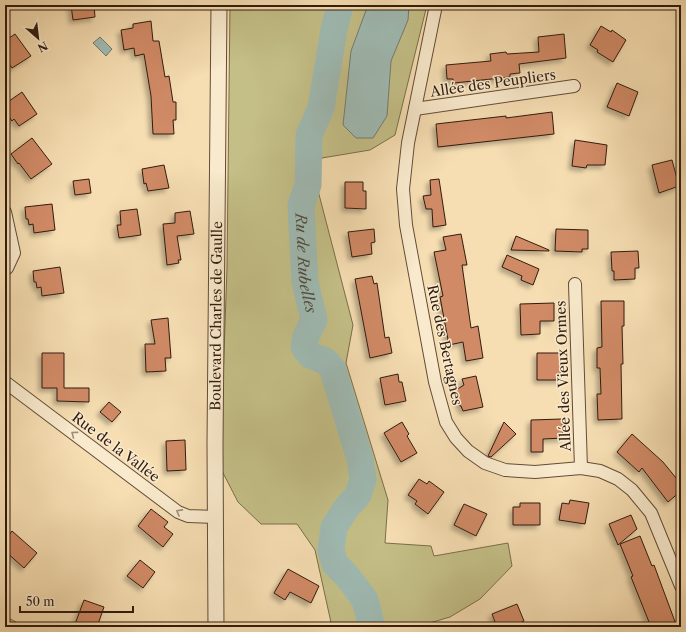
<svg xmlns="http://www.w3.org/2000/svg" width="686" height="632" font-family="'Libre Caslon Text',serif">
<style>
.green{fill:#c4bf87;stroke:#7a6e4b}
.water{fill:#9fbbb4;stroke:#737b72}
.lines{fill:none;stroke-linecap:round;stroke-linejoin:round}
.river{stroke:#9fbbb4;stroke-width:27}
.building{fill:#d08a66;stroke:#311c0f;filter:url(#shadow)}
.minor-casing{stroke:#624c38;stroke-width:14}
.tertiary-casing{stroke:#624c38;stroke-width:17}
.minor{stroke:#f9eacd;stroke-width:12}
.tertiary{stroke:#f9eacd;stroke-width:15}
.oneway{stroke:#9f8d78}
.labels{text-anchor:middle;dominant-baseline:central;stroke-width:3;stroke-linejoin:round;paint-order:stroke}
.street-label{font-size:14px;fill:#311c0f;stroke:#f9eacd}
.water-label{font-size:15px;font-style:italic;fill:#524c41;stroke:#f9eacd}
</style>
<defs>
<filter id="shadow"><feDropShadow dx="-3.5" dy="3.5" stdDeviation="2" flood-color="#0004"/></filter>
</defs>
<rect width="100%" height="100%" fill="#f6deb2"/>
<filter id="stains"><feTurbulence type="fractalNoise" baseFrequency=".005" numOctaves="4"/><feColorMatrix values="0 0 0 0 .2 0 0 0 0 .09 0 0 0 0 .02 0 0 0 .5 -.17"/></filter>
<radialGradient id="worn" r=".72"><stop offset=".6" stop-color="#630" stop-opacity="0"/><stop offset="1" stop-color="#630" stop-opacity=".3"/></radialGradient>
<!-- green -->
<g class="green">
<path d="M230,5H427L395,135L370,150L322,158L315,179L353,325L346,363L388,500L385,543L431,546L434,556L508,543L512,566L480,599L450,617L416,627H332L315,550L297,524H261L238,502L220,467L227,268Z"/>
<path d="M5,616L25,627H5Z"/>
</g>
<!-- water -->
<g class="water">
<path d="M368,5H409L408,20L391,61L387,116L373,138H356L343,125L351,51Z"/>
<path d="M100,37L112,49L106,56L93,43Z"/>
</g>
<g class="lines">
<!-- river -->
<path class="river" id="s1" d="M340,5L334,30L321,108L309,135L308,185L301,205L305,282L314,320L306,336L304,347L310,355L327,362L333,370L360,459L363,480L358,495L347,507L334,527L331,550L335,564L347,576L365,600L372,627"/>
</g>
<!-- building -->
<g class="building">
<path d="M71,5H94L95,17L73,20Z"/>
<path d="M151,21L153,41H159L165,77L169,76L173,102H176V120H173L174,134H153L151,96L144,54L135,56L134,48L124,50L121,30L133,28V24Z"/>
<path d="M601,26L611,32L612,30L626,40L613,62L597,52L598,50L590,45Z"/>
<path d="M15,34L31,56L12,68L5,58V41Z"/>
<path d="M564,34L566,58L519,64L520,73L510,74V77L454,83L453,79H447L446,65L491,61L490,54L506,52L507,54L539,52L538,37Z"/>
<path d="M617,83L638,92L629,116L607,107Z"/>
<path d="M22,92L37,114L19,126L14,119L12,121L5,111V104Z"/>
<path d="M552,112L554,134L438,147L436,124L506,116V118Z"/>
<path d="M32,138L52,164L31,179L19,163L18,164L11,154Z"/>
<path d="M575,140L607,145L605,165H587L586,168L572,166Z"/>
<path d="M672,160L679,186L659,193L652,165Z"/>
<path d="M164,165L169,188L148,191L146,183L144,184L142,169Z"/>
<path d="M89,179L91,193L75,195L73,181Z"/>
<path d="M439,179L446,225L433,227L432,209H426L423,196L431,195L430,180Z"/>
<path d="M345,182H363V191H366V209L345,208Z"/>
<path d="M52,204L55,230L34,233L33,224L29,225L28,219H26L25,207Z"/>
<path d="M137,209L141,235L119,238L117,225H121L120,211Z"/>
<path d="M190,211L194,234L177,236L181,260H178L179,263L167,265L163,224L175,223V213Z"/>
<path d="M374,229L375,242L371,243L372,254L352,257L348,232Z"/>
<path d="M556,229L588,230V249H582V252L555,251Z"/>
<path d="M461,234L467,265H462L471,328L478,326L483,358L466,361L463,342L449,345L440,297L443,296L434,252L446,250L443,237Z"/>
<path d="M516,236L549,250V251L511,250Z"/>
<path d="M638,251L639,268H635V279L614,280V271H612L611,252Z"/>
<path d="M507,255L539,269L533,285L521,280L522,276L502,267Z"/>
<path d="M60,267L64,293L42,296L41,287L37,288L36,282H34L33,271Z"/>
<path d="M372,276L374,284L377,283L385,338L389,337L392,353L370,358L355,279Z"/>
<path d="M601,301H624V326H622L623,364H621L622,419L598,420L597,394H601L600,368H597V348L602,347Z"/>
<path d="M554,303V321H540V334L521,335L520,304Z"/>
<path d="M168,318L171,358H165L166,371L146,372L145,344H155L151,320Z"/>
<path d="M42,353H64V388H89V402L57,401V388H42Z"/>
<path d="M537,353H560L561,380H537Z"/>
<path d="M398,374L399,382H402L406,401L385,405L380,378Z"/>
<path d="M476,376L483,407L463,411L461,406H460L456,390L464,385L462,379Z"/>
<path d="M109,402L121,412L112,422L100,412Z"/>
<path d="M562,419L563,438L543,439V452H531V420Z"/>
<path d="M402,422L409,434L407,436L417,453L401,462L384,433Z"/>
<path d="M504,422L516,434L491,457L488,456Z"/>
<path d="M632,434L663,462L681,484V491L668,502L642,468L639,472L617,452Z"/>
<path d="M185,440L186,470L167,471L166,441Z"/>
<path d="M419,479L427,484L429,481L444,492L428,514L415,504L417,501L408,495Z"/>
<path d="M570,500L589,503L585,524L559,520L562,503L569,504Z"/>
<path d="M520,503H540V525H513V507H520Z"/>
<path d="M464,504L487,514L476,536L454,525Z"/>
<path d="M151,509L168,522L164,527L173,534L163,547L138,526Z"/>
<path d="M631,515L637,529L618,545L609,524Z"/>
<path d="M12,531L37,553L24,568L5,551V540Z"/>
<path d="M640,536L652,566L654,565L677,627H651L631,577L633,576L620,544Z"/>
<path d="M140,560L155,572L143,588L127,576Z"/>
<path d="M288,569L319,586L311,603L290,592L285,600L274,593Z"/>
<path d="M84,600L104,607L97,627H83L75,624Z"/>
<path d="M517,604L524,621L510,627H497L492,614Z"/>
</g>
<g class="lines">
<!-- minor casing -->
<g class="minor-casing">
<g id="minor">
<path d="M436,5L408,143L403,189L406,225L435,382L446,422L456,438L468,451L485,463L505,470L535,472L581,468L600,471L618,479L632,490L651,513L681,586"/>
<path d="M415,109L574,86"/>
<path d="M5,212L14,253L7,268L5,269"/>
<path d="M575,284L581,468"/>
<path d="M5,382L178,512L188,516L216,517"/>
</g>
</g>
<!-- tertiary casing -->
<g class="tertiary-casing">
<g id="tertiary">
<path id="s2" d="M216,627L215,444L219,5"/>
</g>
</g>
<!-- minor -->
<use href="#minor" class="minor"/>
<!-- tertiary -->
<use href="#tertiary" class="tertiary"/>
</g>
<!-- one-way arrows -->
<defs><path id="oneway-chevron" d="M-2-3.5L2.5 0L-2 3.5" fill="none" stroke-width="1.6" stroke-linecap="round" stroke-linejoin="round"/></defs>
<g class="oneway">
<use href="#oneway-chevron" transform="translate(74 434) rotate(-143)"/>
<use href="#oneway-chevron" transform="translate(179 512) rotate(-151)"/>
</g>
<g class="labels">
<!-- street labels -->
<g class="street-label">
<text transform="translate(493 83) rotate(-8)">Allée des Peupliers</text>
<text stroke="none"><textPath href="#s2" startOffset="311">Boulevard Charles de Gaulle</textPath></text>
<text transform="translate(445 345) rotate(78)">Rue des Bertagnes</text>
<text transform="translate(563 376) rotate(-92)">Allée des Vieux Ormes</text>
<text transform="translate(116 447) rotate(37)">Rue de la Vallée</text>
</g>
<!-- water labels -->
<g class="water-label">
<text stroke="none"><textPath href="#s1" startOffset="264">Ru de Rubelles</textPath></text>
</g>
</g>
<!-- margin -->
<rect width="686" height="632" fill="none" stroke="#f6deb2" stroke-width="20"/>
<rect x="6" y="6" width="674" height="620" fill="none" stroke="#311c0f" stroke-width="2"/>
<rect x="10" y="10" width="666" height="612" fill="none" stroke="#311c0f"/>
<!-- north arrow -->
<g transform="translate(38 38) rotate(152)" stroke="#f9eacd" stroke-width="3" paint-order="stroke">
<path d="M0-3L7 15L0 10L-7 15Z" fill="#311c0f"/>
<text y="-6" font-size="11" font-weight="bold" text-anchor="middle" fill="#311c0f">N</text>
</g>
<!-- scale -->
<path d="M20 606v6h113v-6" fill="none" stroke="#311c0f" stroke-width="2"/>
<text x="26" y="606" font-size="12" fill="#311c0f" stroke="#f9eacd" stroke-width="3" paint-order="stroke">50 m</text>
<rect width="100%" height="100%" filter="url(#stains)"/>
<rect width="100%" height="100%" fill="url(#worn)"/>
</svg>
